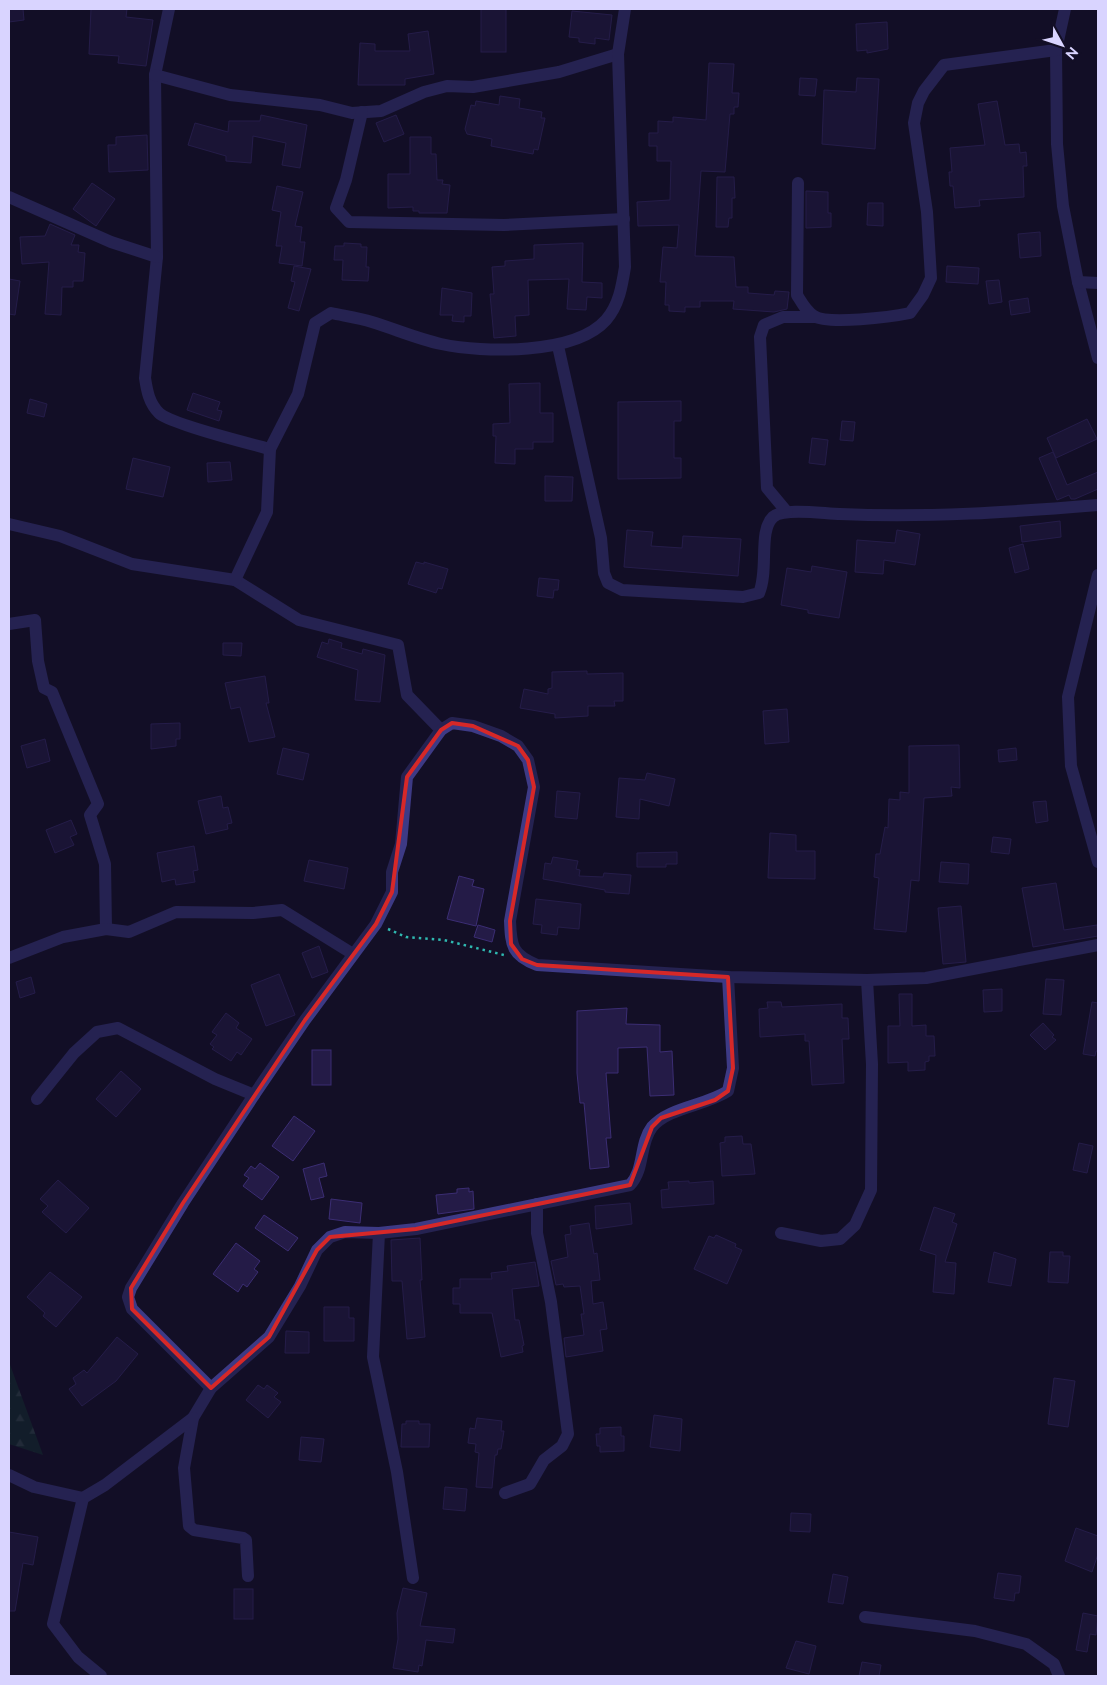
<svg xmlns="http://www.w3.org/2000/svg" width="1107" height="1685" font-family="Raleway,sans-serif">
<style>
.forest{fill:url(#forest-firs)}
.building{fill:#241b47;stroke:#3b2d73}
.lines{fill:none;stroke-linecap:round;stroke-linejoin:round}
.path{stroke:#2fb8b0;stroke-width:2.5;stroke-dasharray:2.5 4;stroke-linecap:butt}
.minor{stroke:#3d3a85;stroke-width:12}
.marked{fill:none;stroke:#d62828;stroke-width:4;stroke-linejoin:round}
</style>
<defs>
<pattern id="forest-firs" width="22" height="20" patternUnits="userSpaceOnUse" patternTransform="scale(1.25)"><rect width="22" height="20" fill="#12302f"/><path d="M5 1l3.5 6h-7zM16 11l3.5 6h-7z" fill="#344d4e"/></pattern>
</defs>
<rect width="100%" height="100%" fill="#130f26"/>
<!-- forest -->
<path class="forest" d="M9,1362L43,1455L9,1444Z"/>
<!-- building -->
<g class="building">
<path d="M9,9H23L24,20L9,22Z"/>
<path d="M91,9H127L126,17L153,20L146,66L118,63L119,56L89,54Z"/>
<rect x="481" y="9" width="25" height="43"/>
<path d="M572,11L612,15L609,40L595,38V44L579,42V38L569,37Z"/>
<path d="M887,22L888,49L867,53V50L857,51L856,24Z"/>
<path d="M428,31L434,74L405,79V85H358L360,43L375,44V51H410L408,34Z"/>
<path d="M709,63L734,64L732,93H739L738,107H734V114H730L725,172L701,171L695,256L734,257L736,287H748V293L774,295L775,291L789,292L787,309L774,312L733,309L734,301H700V307H685V312L669,311V305H665L666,282H660L663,247L677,248L679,225L638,226L637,202L670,200L671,161H657V146H649V133H658V121L673,122V117L706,120Z"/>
<path d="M800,78L817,79L815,96L799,95Z"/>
<path d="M857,78L879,79L875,149L822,144L824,90L856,92Z"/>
<path d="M500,96L520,99L519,108L542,112L541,118H545L538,150L534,149L533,154L491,146L492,139L467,134L465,129L471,105L475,106L476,101L499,105Z"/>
<path d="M997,101L1005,145L1019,144L1020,153L1026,152L1027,166H1023L1024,197L979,200L980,206L955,208L953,186H950L949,172H952L950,148L985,145L978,104Z"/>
<path d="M261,115L307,125L300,168L282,165L286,143L253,136L251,163L226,161V156L188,145L195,123L228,132L229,121H260Z"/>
<path d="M396,115L404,134L384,142L376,123Z"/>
<path d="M147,135L148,170L109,172L108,145H116V137Z"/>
<path d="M410,137H431V154H436L437,180H443L442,184L450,185L447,213H419V211H413V207L388,208V174H410Z"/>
<path d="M717,177H734L735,198H732V218H729L728,227H716Z"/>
<path d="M92,183L115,199L96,226L73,209Z"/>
<path d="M277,186L303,192L295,226L302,227L300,242H305L302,266L279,263L282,246H276L281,212L272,210Z"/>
<path d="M806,191L828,192V213H831V227L806,228Z"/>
<path d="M868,203H883V226L867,225Z"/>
<path d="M50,224L75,235L71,245H79L78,252L85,253L83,281H73V287H62L61,315L45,314L49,262L22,264L20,237L45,236Z"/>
<path d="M1040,232L1041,256L1020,258L1018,234Z"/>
<path d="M344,243L361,244V247H367L366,267H369L368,281L342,280L343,260H334L335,246H344Z"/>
<path d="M583,243L582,282L602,283V298L587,297L586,310L567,309L569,279L528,280L529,315L515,316L516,336L494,338L490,294H494L492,267L505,266V261L534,259V245Z"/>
<path d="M294,266L311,269L299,311L288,308L295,282L291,281Z"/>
<path d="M947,266L979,268L978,284L946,282Z"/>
<path d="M9,279L20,281L15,315L9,314Z"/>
<path d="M999,280L1002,302L989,304L986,281Z"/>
<path d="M442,288L472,293L471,316H464V322L452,321L453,315H440Z"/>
<path d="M1028,298L1030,312L1011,315L1009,301Z"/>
<path d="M540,383V413H553V442H533V449H515V464L495,463L496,436H493V424L510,423L509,384Z"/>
<path d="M193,393L220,402L217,410L222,411L219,421L187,410Z"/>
<path d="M30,399L47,404L44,417L27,413Z"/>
<path d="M681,401V421H674V458H681V478L618,479V402Z"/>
<path d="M1087,419L1097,439L1056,458L1047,438Z"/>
<path d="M842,421L855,422L853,441L840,440Z"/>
<path d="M812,438L828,440L825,465L809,463Z"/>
<path d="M1053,452L1067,485L1098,472V489L1075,499H1071L1069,495L1057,500L1039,458Z"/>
<path d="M133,458L170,467L163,497L126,489Z"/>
<path d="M230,462L232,480L208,482L207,463Z"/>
<path d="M545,476L573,477L572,501H545Z"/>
<path d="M1060,521L1061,537L1022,542L1020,526Z"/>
<path d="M627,530L653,532L651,546L682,548L683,536L741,539L738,576L624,567Z"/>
<path d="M897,530L920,534L915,565L884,560L883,574L855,572L857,540L895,543Z"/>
<path d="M1023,544L1029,569L1015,573L1009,548Z"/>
<path d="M416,562L424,564V562L448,569L442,589L438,588L436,593L408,584Z"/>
<path d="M812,566L847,572L839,618L808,613V610L781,605L787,568L811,572Z"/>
<path d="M539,578L559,580L558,590H554L553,598L537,596Z"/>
<path d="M329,639L342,643L341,648L362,654L363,649L385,655L380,702L355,700L358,670L317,657L322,642L328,644Z"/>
<path d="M223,643H242L241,656L223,655Z"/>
<path d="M587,671V674L623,673V701H614L615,706H588V716L555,718V714L520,708L524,689L548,694V689L552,688V672Z"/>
<path d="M265,676L269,703H266L275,737L249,742L240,707L231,709L225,683Z"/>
<path d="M787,709L789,742L765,744L763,711Z"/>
<path d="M180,723V739H176V746L151,749V724Z"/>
<path d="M45,739L50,761L27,768L21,746Z"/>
<path d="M959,745L960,788L951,787L952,796L924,798L919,881L911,880L906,932L874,929L879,878L874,877L876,854H880L885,827L888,828L889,799L900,800V792L909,793V746Z"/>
<path d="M283,748L309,754L303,780L277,774Z"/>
<path d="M1016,748L1017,760L999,762L998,750Z"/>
<path d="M647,773L675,779L669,806L640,799L639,819L616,817L619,778L645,780Z"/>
<path d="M557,791L580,793L577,819L555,817Z"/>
<path d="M221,796L223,808L228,807L232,823L227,824L228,829L206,834L198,801Z"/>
<path d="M1046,801L1048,821L1036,823L1033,802Z"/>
<path d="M71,820L77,834L70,837L74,845L55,853L46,830Z"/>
<path d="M770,833L796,835V851H815V879L768,878Z"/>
<path d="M993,837L1011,839L1009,854L991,852Z"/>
<path d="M194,846L198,870L193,871L195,882L176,885L175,879L162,882L157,853Z"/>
<path d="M677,852V864H666V867H637V853Z"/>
<path d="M553,857L578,861L576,869L580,870L579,876L603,877L604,873L631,875L629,894L605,892V890L543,879L545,863L551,864Z"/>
<path d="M309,860L348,868L344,889L304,881Z"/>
<path d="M941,862L969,864L968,884L939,882Z"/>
<path d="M459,876L474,880L472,886L484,889L476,926L447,919Z"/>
<path d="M1056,883L1064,930L1097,925L1098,936L1033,947L1022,888Z"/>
<path d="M536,899L581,904L579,929L558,927L557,935L541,933L542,925L533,924Z"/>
<path d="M961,906L966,962L943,964L938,908Z"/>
<path d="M478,925L495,930L492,942L474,937Z"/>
<path d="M319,946L328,972L312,978L302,953Z"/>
<path d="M279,974L295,1015L266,1026L251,985Z"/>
<path d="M31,977L35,993L20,998L16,982Z"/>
<path d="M1046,979L1064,980L1061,1015L1043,1014Z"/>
<path d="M1002,989V1011L984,1012L983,990Z"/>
<path d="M899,994H912V1026L926,1025V1036H934L935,1056H929V1061L925,1062V1070L908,1071V1062L888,1063V1026H900Z"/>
<path d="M767,1002H781L782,1007L842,1004V1018H848L849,1039H842L844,1083L812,1085L809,1041H805V1034L760,1037L759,1009L768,1008Z"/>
<path d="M1092,1002L1098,1003V1051H1096L1095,1056L1083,1054Z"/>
<path d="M627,1008L626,1024L660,1025V1052L672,1051L674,1095L650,1096L647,1047L618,1048V1073H606L611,1138H606L609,1167L590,1169L584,1103H580L577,1073V1011Z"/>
<path d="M226,1013L239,1023L236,1028L252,1039L241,1055L237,1052L231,1061L212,1049L214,1047L210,1044L217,1035L212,1032Z"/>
<path d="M1043,1023L1054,1035L1052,1037L1056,1040L1045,1050L1030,1035Z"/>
<rect x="312" y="1050" width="19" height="35"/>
<path d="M121,1071L141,1089L116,1117L96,1099Z"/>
<path d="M294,1116L315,1131L293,1161L272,1146Z"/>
<path d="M742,1136L743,1144H751L755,1174L722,1176L720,1143L725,1142V1137Z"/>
<path d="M1079,1143L1093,1146L1087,1173L1073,1170Z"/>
<path d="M260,1163L279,1177L262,1200L243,1186L249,1178L244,1175L251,1166L255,1169Z"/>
<path d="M324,1163L327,1176L319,1178L324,1197L311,1200L303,1169Z"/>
<path d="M58,1180L89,1208L66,1233L42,1212L48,1206L40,1199Z"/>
<path d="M689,1181V1183L713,1181L714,1204L662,1208L661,1190L669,1189L668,1182Z"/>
<path d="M469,1188V1192L473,1191L474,1209L438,1214L436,1195L457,1193V1189Z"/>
<path d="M331,1199L362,1203L360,1223L329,1219Z"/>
<path d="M630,1203L632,1224L596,1229L595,1206Z"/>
<path d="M934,1207L955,1214L952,1222L957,1224L945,1262L956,1263L954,1294L933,1292L936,1255L920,1250Z"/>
<path d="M264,1215L298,1238L288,1251L255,1228Z"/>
<path d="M589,1223L594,1254L597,1253L600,1280L591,1281L593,1304L603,1302L607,1329L600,1330L603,1351L566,1357L564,1338L584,1335L581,1314H584L580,1286L564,1287L563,1284L556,1285L551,1261L568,1257L565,1235L571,1234L570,1226Z"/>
<path d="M716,1235L736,1244L735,1247L742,1250L727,1284L694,1269L709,1236L714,1238Z"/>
<path d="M420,1238L422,1280H420L425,1337L407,1339L402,1281H392L391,1240Z"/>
<path d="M236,1243L260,1261L254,1269L258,1272L247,1287L243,1284L238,1292L213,1274Z"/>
<path d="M994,1252L1016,1259L1011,1286L988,1282Z"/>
<path d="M1050,1252H1063V1256H1070L1068,1283L1048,1282Z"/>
<path d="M535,1262L539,1286L512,1289L515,1320H519L524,1345L522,1346L523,1352L501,1357L492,1313H460V1304H453V1288H460V1279H492L491,1273L508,1271L507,1266Z"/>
<path d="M50,1272L82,1297L56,1327L43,1316L45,1313L27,1297Z"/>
<path d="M324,1307H349V1318H354V1341H324Z"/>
<path d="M286,1331L309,1332V1353H285Z"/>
<path d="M117,1337L138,1354L116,1381L82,1406L69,1389L76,1384L73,1378L84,1370L87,1373Z"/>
<path d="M1054,1378L1075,1381L1068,1427L1048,1424Z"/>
<path d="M258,1385L264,1389L267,1385L278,1393L274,1397L281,1402L268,1418L246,1400Z"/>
<path d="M654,1415L682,1419L680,1451L650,1447Z"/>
<path d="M477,1418L502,1421L501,1431H504L501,1449H498L497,1455H495L492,1488L476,1487L479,1453L475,1452L476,1444L468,1443L470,1428L475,1429Z"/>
<path d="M406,1421H419V1424H430L429,1447H401L402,1424H406Z"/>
<path d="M621,1427V1436H624V1451L600,1452V1446H597L596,1434H600V1428Z"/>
<path d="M301,1437L324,1439L321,1462L299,1460Z"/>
<path d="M445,1487L467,1489L465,1511L443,1509Z"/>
<path d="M791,1513L811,1514L810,1532L790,1531Z"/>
<path d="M1076,1528L1098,1536V1554L1092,1572L1065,1561Z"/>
<path d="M9,1532L38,1537L33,1565L23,1563L15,1611H9Z"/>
<path d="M998,1573L1021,1576L1019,1593H1015L1014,1601L994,1598Z"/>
<path d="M833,1574L848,1577L843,1604L828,1602Z"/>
<path d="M403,1588L427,1593L420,1626L455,1629L453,1643L426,1640L422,1666L419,1665L418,1672L393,1668L398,1639L397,1613Z"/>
<rect x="234" y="1589" width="19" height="30"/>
<path d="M1083,1613L1098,1616L1096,1635L1090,1634L1087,1652L1076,1650Z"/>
<path d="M796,1641L816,1646L809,1674L786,1668Z"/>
<path d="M862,1662L881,1665L879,1676H859Z"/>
</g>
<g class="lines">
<!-- path -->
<path class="path" d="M388,929L406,937L444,940L504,955"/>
<!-- minor -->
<g class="minor">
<path d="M169,9L155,75L157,257L145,378C147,391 149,403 159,413C170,424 251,444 270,449"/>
<path d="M1065,9L1056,50L1057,144L1063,206L1078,282L1098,358"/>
<path d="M155,75L230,95L320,105L352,113L381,111L424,92L447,86L473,87L559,72L618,54"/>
<path d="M362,112L346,180L336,208L349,222L504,225L624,219"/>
<path d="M798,183L797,295C802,303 806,311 814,316C828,325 891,317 910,313L923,295L931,278L927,212L914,123L918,103L924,91L944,65L1056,50"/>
<path d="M9,197L111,242L157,257"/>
<path d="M1078,282L1098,283"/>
<path d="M558,346L601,538L604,573L608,583L622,590L743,597L759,593C769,570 758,531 773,517C784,507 825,514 840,514C926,518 1013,512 1098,505"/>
<path d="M787,512L767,488L760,337L764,325L783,317H815"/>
<path d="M9,524L60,536L132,564L235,580L299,620L398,645L407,695L441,730"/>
<path d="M1098,575L1068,697L1071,766L1098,862"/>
<path d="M235,580L267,512L270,449L298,394L315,323L331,313C345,316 359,318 372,322C395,329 418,339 441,344C483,353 575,355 606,320C619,305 622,286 625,267L618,54L625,9"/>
<path d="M9,624L35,620L38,661L44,688L52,692L98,804L90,815L105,864L106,929"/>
<path d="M9,958L63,937L106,929L129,932L176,912L253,913L282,910L353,954"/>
<path d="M37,1099L74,1053L97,1032L118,1028L215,1079L254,1095"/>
<path d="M379,1233L373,1357L397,1472L413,1578"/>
<path d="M781,1233L821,1241L840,1239L855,1225L871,1190L872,1064L867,980"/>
<path d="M211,1388L269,1337L300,1286L317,1250L330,1237L345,1232L379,1233L416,1229L630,1185C645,1169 639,1144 652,1127C669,1107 705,1106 728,1091L733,1068L728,977"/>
<path d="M9,1475L34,1487L83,1498"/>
<path d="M505,1493L530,1484L544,1460L562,1446L568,1434L551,1302L537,1233V1204"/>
<path d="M248,1576L246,1540L243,1538L194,1530L189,1526L184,1468L193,1418L211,1388L132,1309L128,1297L131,1288L183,1203L254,1095L305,1020L376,924L392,892V872L401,844L407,777L441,730L452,723L473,726L501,736L518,746L528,760L534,787L510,921C511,946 512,955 537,965L728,977L867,980L926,978L1098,945"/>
<path d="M865,1617L975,1631L1026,1644L1054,1664L1059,1676"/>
<path d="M101,1676L78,1657L53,1624L83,1498L105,1485L193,1418"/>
</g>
</g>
<!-- marked area -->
<path d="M0 0H1107V1685H0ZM452,723L473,726L518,746L528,760L534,787L510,921L511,944L522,959L537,965L728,977L733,1068L728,1091L715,1100L661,1118L652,1127L630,1185L416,1229L330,1237L317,1250L269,1337L211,1388L132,1309L131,1288L183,1203L305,1020L376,924L392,892L407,777L441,730Z" fill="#130f26" fill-opacity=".55" fill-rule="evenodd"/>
<path class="marked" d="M452,723L473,726L518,746L528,760L534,787L510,921L511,944L522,959L537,965L728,977L733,1068L728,1091L715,1100L661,1118L652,1127L630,1185L416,1229L330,1237L317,1250L269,1337L211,1388L132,1309L131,1288L183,1203L305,1020L376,924L392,892L407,777L441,730Z"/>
<!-- border -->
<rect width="1107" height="1685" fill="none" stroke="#d9d4ff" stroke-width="20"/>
<!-- north arrow -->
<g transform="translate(1062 45) rotate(130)" stroke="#130f26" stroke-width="4" paint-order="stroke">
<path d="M0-4L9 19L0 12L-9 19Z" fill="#d9d4ff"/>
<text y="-8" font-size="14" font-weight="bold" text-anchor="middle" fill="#d9d4ff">N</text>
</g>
</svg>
